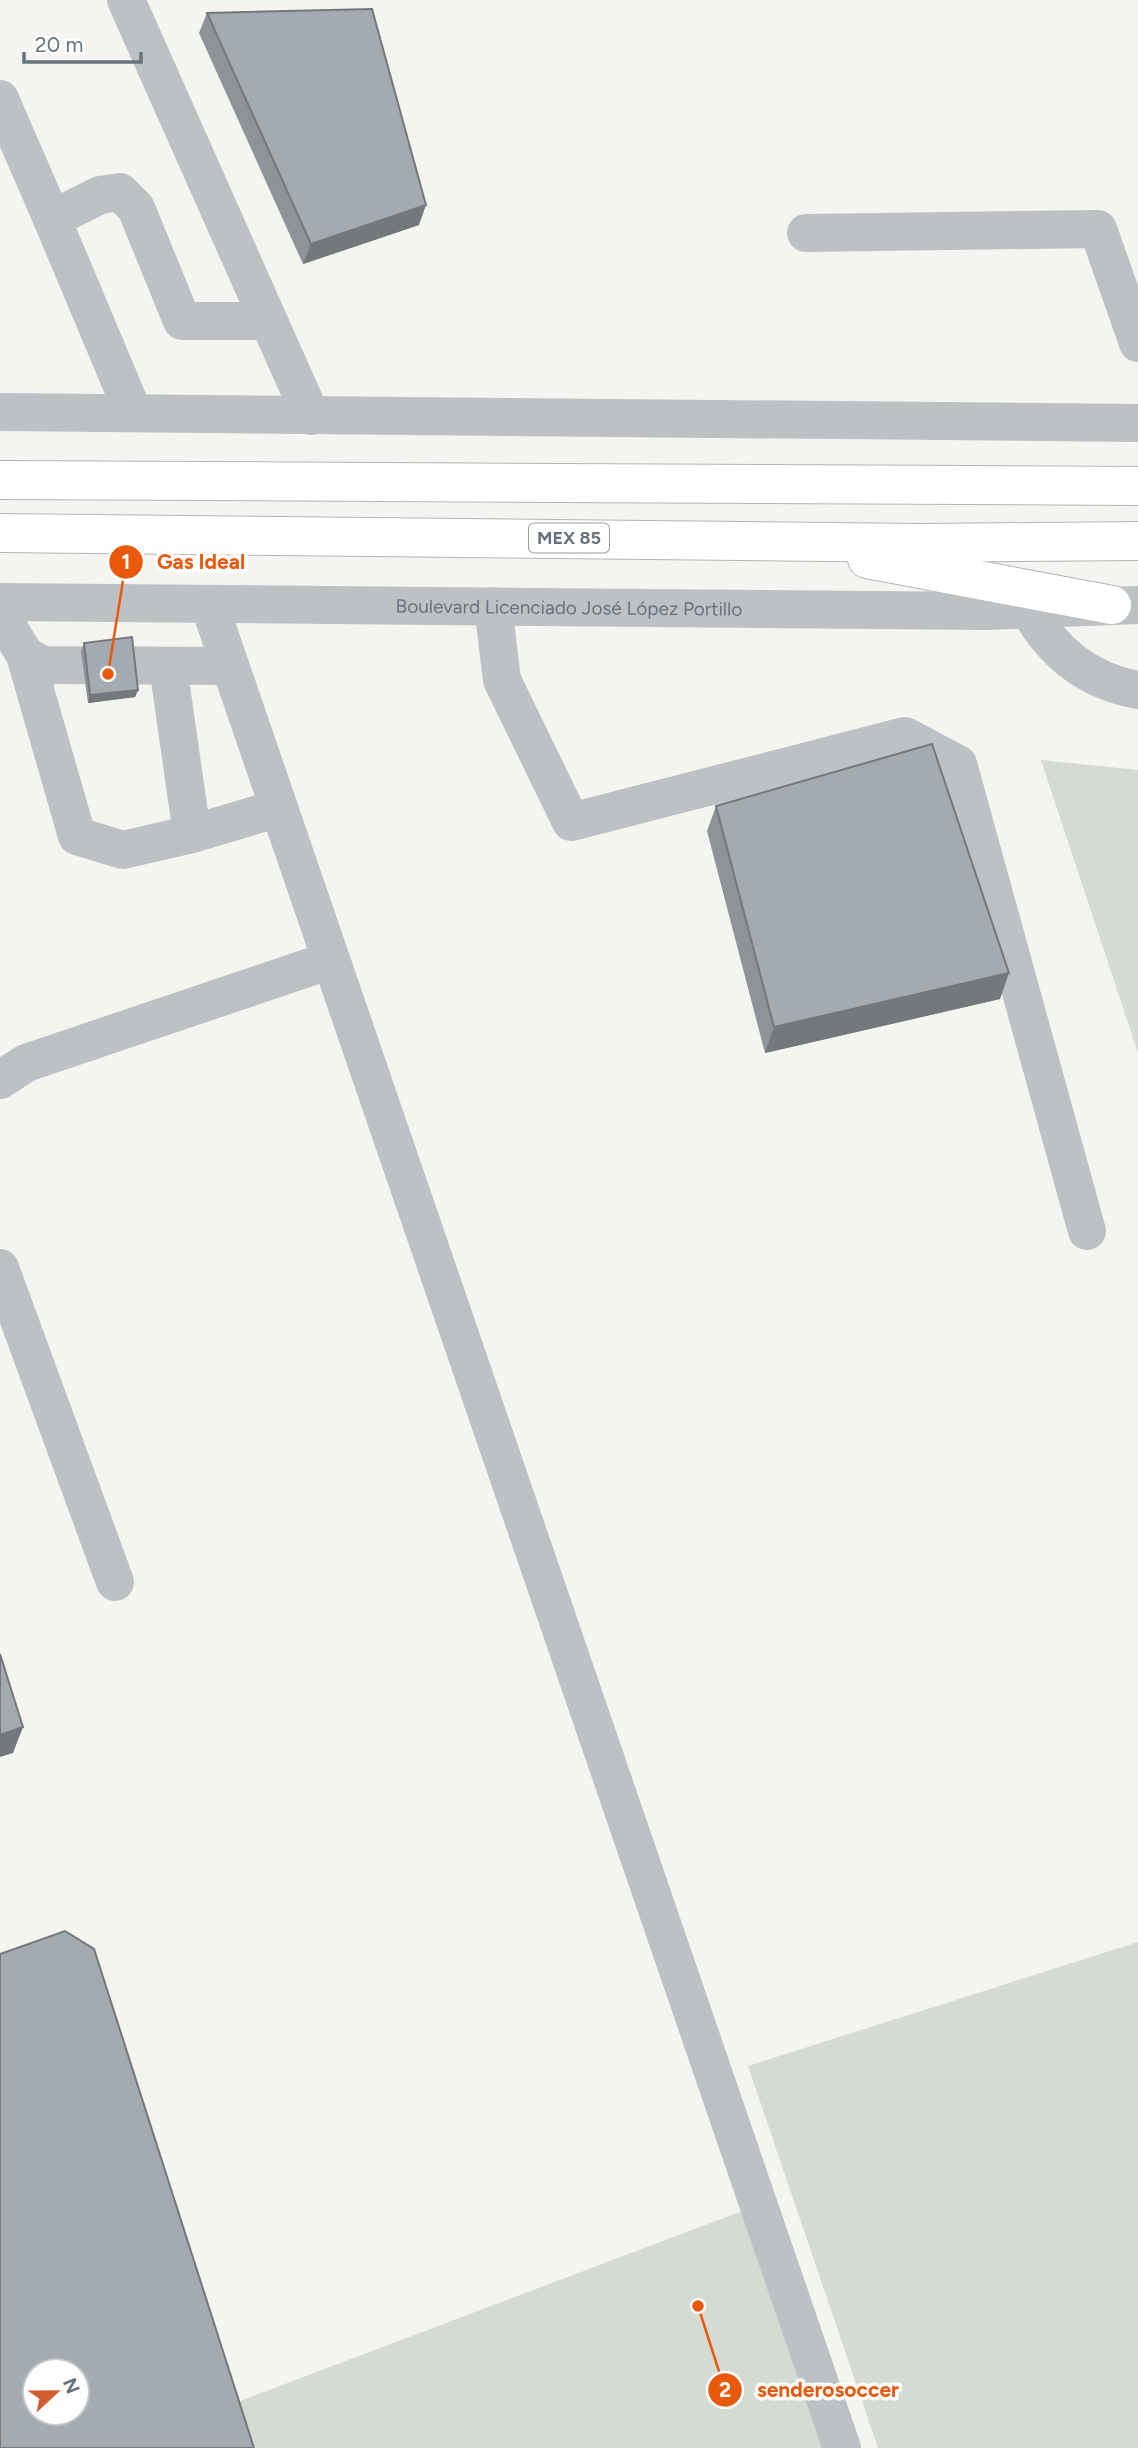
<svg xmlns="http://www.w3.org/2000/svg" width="1138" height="2448" font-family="Figtree,sans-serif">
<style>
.green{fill:#d5dad2}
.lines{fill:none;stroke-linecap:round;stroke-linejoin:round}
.highway-casing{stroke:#b2b5b8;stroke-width:40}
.minor{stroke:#bdc1c4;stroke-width:38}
.highway{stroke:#fff;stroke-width:38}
.wall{fill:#8d9397}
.shaded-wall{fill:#73787b}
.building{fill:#a4abb0;stroke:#73787b;stroke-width:2;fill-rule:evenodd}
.labels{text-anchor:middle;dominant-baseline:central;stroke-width:7;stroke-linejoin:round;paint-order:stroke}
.shield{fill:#fff;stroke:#949da5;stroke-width:2}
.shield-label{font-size:18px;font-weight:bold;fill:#66737f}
.street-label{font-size:19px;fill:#66737f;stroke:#fff}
.leader{fill:none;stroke:#e8590c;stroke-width:2.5}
.callout-dot{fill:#e8590c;stroke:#fff;stroke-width:2.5}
.mark-label{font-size:21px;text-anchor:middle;font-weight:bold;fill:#fff}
.callout-label{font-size:21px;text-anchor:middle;font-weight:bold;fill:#e8590c;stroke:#fff;stroke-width:7;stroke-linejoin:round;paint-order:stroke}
</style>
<rect width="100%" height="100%" fill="#f4f4f0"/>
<!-- green -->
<g class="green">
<path d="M1041,760L1138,770V1053Z"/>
<path d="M1138,1942V2448H878L748,2066Z"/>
<path d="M742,2211L829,2448H256L235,2403Z"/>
</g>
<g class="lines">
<!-- highway casing -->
<g class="highway-casing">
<g id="highway">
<path d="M0,480L1138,486"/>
<path d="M0,533L921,543L1138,541"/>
<path d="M867,559L1112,605"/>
</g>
</g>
<!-- minor -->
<g class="minor">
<path d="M126,0L311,416"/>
<path d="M0,99L52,219L100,195L120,192L136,208L182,321H268"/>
<path d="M52,219L133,412"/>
<path d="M806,233L1098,229L1138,343"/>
<path d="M0,412L1138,423"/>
<path id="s1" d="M0,602L987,611L1138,605"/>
<path d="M209,604L842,2448"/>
<path d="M493,606L502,680L571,822L905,736L958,764L1087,1231"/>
<path d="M1028,608C1052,652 1088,681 1138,690"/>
<path d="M0,614L25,655L42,665L229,666"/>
<path d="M25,655L77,836L123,850L192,834L168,666"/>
<path d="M192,834L279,808"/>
<path d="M0,1080L26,1063L331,960"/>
<path d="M0,1268L115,1582"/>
</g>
<!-- highway -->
<use href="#highway" class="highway"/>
</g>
<!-- wall -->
<g class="wall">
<path d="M207,13L419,225L303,264L199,33Z"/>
<path d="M84,643L138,690L135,697L88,703L81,651Z"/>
<path d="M716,806L1000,999L765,1053L707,831Z"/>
</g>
<!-- shaded-wall -->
<g class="shaded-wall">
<path d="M426,205L419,225L303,264L311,244Z"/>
<path d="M138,690L135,697L88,703L90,695Z"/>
<path d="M1009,973L1000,999L765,1053L774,1027Z"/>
<path d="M23,1727L13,1753L0,1757V1735Z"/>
</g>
<!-- building -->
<g class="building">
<path d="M372,9L426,205L311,244L207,13Z"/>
<path d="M132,637L138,690L90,695L84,643Z"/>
<path d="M932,744L1009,973L774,1027L716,806Z"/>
<path d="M0,1654L23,1727L0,1735Z"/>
<path d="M65,1931L94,1949L254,2448H0V1954ZM35,2371H77V2413H35Z"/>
</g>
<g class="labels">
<!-- shield labels -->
<rect class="shield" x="529" y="523.5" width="80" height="29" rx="5"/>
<g class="shield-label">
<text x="569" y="538">MEX 85</text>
</g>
<!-- street labels -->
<g class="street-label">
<text stroke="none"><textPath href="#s1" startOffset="569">Boulevard Licenciado José López Portillo</textPath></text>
</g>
</g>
<!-- callouts -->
<path class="leader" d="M108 674L126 562M698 2306L725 2390"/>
<g class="callout-dot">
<circle cx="108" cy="674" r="7"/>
<circle cx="698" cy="2306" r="7"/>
<circle cx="126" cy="562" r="18"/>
<circle cx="725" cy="2390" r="18"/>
</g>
<g class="mark-label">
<text x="126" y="569">1</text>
<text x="725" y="2397">2</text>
</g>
<g class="callout-label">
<text x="201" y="569">Gas Ideal</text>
<text x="828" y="2397">senderosoccer</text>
</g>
<!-- north arrow -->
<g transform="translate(56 2392) rotate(68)"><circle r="33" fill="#ffffff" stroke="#c2c7cc" stroke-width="2"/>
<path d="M0-5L12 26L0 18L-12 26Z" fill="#d25d33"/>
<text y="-10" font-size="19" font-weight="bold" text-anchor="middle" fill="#66737f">N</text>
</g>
<!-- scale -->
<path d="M24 52v10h117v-10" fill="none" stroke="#66737f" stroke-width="3.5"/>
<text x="35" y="52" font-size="21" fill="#66737f" stroke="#ffffff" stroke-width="5" paint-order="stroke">20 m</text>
</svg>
